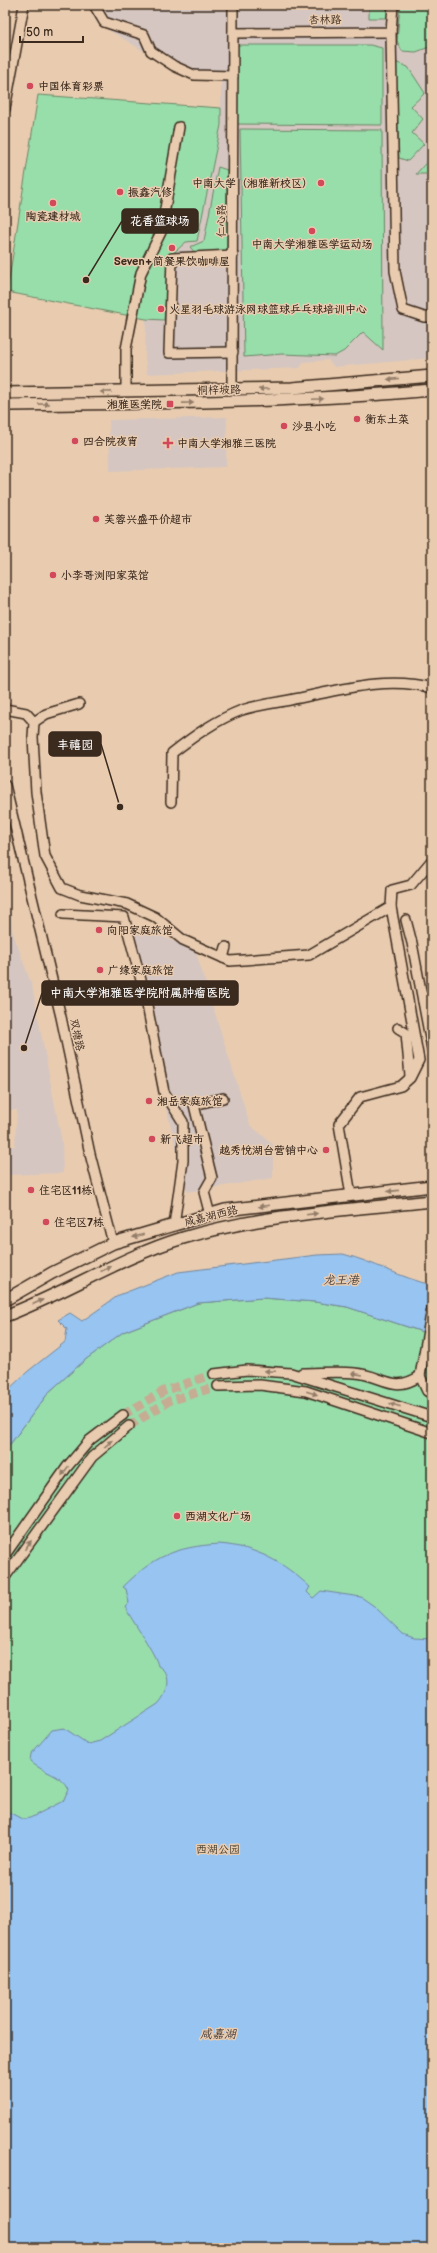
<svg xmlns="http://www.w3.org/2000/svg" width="437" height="2253" font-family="'Balsamiq Sans','LXGW WenKai TC',sans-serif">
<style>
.built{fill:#d5c6c1}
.green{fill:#98deab;stroke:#6a8464}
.water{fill:#97c4f1;stroke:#72869d}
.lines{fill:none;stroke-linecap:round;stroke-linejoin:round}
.minor-tunnel{stroke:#c6ac93;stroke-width:9;stroke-dasharray:9 4.5;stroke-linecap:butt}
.minor-casing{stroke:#3b2a1e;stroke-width:12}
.major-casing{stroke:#3b2a1e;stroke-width:14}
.minor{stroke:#e9ccb0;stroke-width:9}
.major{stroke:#e9ccb0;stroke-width:11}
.oneway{fill:#927b67}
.poi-dot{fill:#d1495b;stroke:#e9ccb0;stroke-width:1.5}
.labels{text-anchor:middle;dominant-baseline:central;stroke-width:3;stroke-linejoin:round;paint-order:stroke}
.street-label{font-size:11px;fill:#3b2a1e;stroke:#e9ccb0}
.poi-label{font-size:11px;font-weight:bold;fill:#3b2a1e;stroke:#e9ccb0;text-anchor:start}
.park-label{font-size:11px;fill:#443c2c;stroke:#e9ccb0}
.water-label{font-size:12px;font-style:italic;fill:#49413e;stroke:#e9ccb0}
.leader{fill:none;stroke:#3b2a1e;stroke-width:1.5}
.callout-dot{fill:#3b2a1e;stroke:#e9ccb0;stroke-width:1.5}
.callout{fill:#3b2a1e;stroke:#3b2a1e;stroke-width:1.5}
.callout-label{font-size:12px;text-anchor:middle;font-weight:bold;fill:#fff}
</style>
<rect width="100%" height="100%" fill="#e9ccb0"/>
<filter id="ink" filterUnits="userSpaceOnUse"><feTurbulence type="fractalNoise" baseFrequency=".025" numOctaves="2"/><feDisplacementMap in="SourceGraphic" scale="8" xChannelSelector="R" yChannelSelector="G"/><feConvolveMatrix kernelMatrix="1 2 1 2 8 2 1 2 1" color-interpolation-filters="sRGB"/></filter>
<g filter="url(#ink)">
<!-- built -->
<g class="built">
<path d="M89,5H432V358L334,367L328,360L304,362L300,368L147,374L145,356L146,319H164L169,257L186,242L197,241L221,125V79L193,81L97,23Z"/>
<path d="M227,417L226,467L110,471L109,420Z"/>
<path d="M5,888L13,933L32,986L62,1142L63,1173L5,1175V1146H15L17,1110H5Z"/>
<path d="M130,925L195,949L250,1125L273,1144V1178L187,1192L159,1079Z"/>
</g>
<!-- green -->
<g class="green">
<path d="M369,5H386L389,18H369Z"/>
<path d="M400,5H432V46L416,52L402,51L397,41Z"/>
<path d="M233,45H370L382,48V125L233,124Z"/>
<path d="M395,62L408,67L425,93L411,106L423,119L412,133L424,144L408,161L399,158Z"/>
<path d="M38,95L221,108V125L197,241L186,242L169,257L164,320L146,319L7,292Z"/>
<path d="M240,129L382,130L383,350L363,332L344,351L335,356L282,354L244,357Z"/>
<path d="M432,156V174H416Z"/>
<path d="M218,167L227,170V251L196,254L190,247L204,241Z"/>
<path d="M263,1298L315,1302L347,1307L432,1335V2248H5V1451L49,1392L85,1360L123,1332L198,1303Z"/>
</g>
<!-- water -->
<g class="water">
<path d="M343,1254C374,1262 401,1278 432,1285V1335L347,1307L315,1302L263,1298L198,1303L123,1332L85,1360L49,1392L5,1451V1393L27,1372L65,1342L67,1329L58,1320L70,1313L82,1321L119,1295L178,1272L317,1255Z"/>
<path d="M219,1544C257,1547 283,1562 310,1587L307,1592L313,1598L321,1591L361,1597L374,1606L403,1634L414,1638L432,1639V2248H5V1810L22,1819L30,1818L63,1801L69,1790C62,1774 42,1773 30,1761L31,1754L52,1730L64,1728L88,1744L100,1741L158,1704C168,1693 174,1675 158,1666C156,1654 132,1621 125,1607L129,1603L126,1589L123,1587C154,1556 175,1547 219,1544Z"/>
</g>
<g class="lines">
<!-- minor-tunnel -->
<g class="minor-tunnel">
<path d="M123,1415L164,1391L214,1374"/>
<path d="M129,1426L169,1401L218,1386"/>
</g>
<!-- minor casing -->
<g class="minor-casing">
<g id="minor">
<path d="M94,5L104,22L144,35L151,51L174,66L194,75L233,76"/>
<path d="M391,32L395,271L403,310L424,317H432"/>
<path d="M233,33L391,32L393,5"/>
<path d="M5,109L24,5"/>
<path d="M233,255L172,258L169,353L233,352"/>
<path d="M232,390L233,5"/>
<path d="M126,391V349L141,273L161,232L179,127"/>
<path d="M5,709L26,713L34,722L33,737L36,792L45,856L62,888L80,895L127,904L155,917L183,940L230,961L309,955L391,907"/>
<path d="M34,722L46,714L79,704"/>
<path d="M5,785L61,1017L90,1154L113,1243"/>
<path d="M171,802L172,753C194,736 216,720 242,710C257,705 275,703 290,700C336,691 386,675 432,688"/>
<path d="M63,914L124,917L145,995L164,1092L183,1122V1161L174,1225"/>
<path d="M406,920L412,943L432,1049"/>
<path d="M223,958L226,947"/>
<path d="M423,1001L432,993"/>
<path d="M398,1028L406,1033L410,1076"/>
<path d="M351,1195L339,1124L360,1097L401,1086L410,1078L419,1060L391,907L392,890L411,885L432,860"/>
<path d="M210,1215L204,1192L212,1178L194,1105L223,1098"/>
<path d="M432,1308L420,1376L427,1391L432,1394"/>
<path d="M302,1373C319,1373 338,1371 355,1373C383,1375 393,1394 420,1376"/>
<path d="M214,1374L247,1370L291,1373L432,1417"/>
<path d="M218,1386L260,1385L306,1391L432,1433"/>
<path d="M5,1555L67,1467L90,1440L123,1415"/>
<path d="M5,1577L92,1457L129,1426"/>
</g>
</g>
<!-- major casing -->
<g class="major-casing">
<g id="major">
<path d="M5,393L292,388L432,376"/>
<path d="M5,405C148,403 290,403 432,390"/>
<path d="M5,1300L52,1273L113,1243L225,1210L432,1186"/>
<path d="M5,1316C66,1293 120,1257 183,1238C263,1214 349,1210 432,1201"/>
</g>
</g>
<!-- minor -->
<use href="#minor" class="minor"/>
<!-- major -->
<use href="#major" class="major"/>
</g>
<!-- one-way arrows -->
<defs><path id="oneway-solid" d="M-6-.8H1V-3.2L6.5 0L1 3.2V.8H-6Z"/></defs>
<g class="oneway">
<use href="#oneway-solid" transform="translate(393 379) rotate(175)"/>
<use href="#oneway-solid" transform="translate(264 389) rotate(178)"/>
<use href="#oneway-solid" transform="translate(106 392) rotate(179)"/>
<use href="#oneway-solid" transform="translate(318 399) rotate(-2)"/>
<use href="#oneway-solid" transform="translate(188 403) rotate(-1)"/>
<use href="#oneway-solid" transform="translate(44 404) rotate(-1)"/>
<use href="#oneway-solid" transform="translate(393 1191) rotate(174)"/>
<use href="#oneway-solid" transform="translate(264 1206) rotate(173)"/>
<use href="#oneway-solid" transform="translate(312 1214) rotate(-7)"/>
<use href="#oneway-solid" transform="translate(138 1236) rotate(164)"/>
<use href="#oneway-solid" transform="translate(106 1269) rotate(-24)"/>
<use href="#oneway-solid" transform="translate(38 1302) rotate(-25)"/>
<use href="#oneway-solid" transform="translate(270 1371) rotate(-177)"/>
<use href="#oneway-solid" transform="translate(357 1374) rotate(-171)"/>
<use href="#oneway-solid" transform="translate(312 1393) rotate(17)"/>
<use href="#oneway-solid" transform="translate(395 1405) rotate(-162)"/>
<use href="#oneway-solid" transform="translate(108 1444) rotate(-41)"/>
<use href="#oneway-solid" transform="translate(65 1471) rotate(126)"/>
<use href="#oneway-solid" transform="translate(28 1545) rotate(-54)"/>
</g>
</g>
<!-- markers -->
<g class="poi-dot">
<circle cx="30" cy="86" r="4"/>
<circle cx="321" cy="183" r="4"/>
<circle cx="120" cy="192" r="4"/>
<circle cx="53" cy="203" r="4"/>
<circle cx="312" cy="231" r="4"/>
<circle cx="172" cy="248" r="4"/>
<circle cx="161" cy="309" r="4"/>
<rect x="166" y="400" width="8" height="8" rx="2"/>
<circle cx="357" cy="419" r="4"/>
<circle cx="284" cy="426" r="4"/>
<circle cx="75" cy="441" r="4"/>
<path d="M166 437h4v4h4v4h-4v4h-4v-4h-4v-4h4z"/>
<circle cx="96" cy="519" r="4"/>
<circle cx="53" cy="575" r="4"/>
<circle cx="99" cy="930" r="4"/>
<circle cx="100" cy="970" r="4"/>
<circle cx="149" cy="1101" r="4"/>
<circle cx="152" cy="1139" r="4"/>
<circle cx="326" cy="1150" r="4"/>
<circle cx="31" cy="1190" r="4"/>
<circle cx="46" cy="1222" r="4"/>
<circle cx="177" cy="1516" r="4"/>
</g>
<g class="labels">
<!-- street labels -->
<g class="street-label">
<text transform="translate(325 20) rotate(-1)">杏林路</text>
<text transform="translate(221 221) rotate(-90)">仁心路</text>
<text transform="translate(219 390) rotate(-1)">桐梓坡路</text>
<text transform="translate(77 1035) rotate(78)">双塘路</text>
<text transform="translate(211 1216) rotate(-14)">咸嘉湖西路</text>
</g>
<!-- poi labels -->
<g class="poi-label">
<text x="38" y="86">中国体育彩票</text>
<text x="313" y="183" text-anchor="end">中南大学（湘雅新校区）</text>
<text x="128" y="192">振鑫汽修</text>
<text x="53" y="216" text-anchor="middle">陶瓷建材城</text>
<text x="312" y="244" text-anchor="middle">中南大学湘雅医学运动场</text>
<text x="172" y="261" text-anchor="middle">Seven+简餐果饮咖啡屋</text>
<text x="169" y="309">火星羽毛球游泳网球篮球乒乓球培训中心</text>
<text x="162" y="404" text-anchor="end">湘雅医学院</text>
<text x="365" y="419">衡东土菜</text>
<text x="292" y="426">沙县小吃</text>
<text x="83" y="441">四合院夜宵</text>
<text x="177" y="443">中南大学湘雅三医院</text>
<text x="104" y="519">芙蓉兴盛平价超市</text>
<text x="61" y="575">小李哥浏阳家菜馆</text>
<text x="107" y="930">向阳家庭旅馆</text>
<text x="108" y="970">广缘家庭旅馆</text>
<text x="157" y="1101">湘岳家庭旅馆</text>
<text x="160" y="1139">新飞超市</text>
<text x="318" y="1150" text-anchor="end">越秀悦湖台营销中心</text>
<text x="39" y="1190">住宅区11栋</text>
<text x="54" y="1222">住宅区7栋</text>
<text x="185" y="1516">西湖文化广场</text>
</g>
<!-- park labels -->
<g class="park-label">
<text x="218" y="1849">西湖公园</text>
</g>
<!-- water labels -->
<g class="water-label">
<text x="341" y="1280">龙王港</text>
<text x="218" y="2034">咸嘉湖</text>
</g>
</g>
<!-- callouts -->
<path class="leader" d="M86 280L122 221M120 807L101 744M24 1048L42 993"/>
<g class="callout-dot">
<circle cx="86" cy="280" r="4"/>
<circle cx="120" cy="807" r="4"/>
<circle cx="24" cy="1048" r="4"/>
</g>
<g class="callout">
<rect x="122" y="209" width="76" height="24" rx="4"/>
<rect x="49" y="732" width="52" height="24" rx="4"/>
<rect x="42" y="981" width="196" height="24" rx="4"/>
</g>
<g class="callout-label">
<text x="160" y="225">花香篮球场</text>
<text x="75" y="749">丰禧园</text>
<text x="140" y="997">中南大学湘雅医学院附属肿瘤医院</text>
</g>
<!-- margin -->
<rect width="437" height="2253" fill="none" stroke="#e9ccb0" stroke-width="20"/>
<rect x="10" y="10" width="417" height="2233" fill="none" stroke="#3b2a1e" stroke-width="1.5" filter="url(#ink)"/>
<!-- scale -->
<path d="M20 36v6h63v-6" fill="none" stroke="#3b2a1e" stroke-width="2"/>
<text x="26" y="36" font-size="12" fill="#3b2a1e" stroke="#e9ccb0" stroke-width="3" paint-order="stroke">50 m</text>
</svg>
